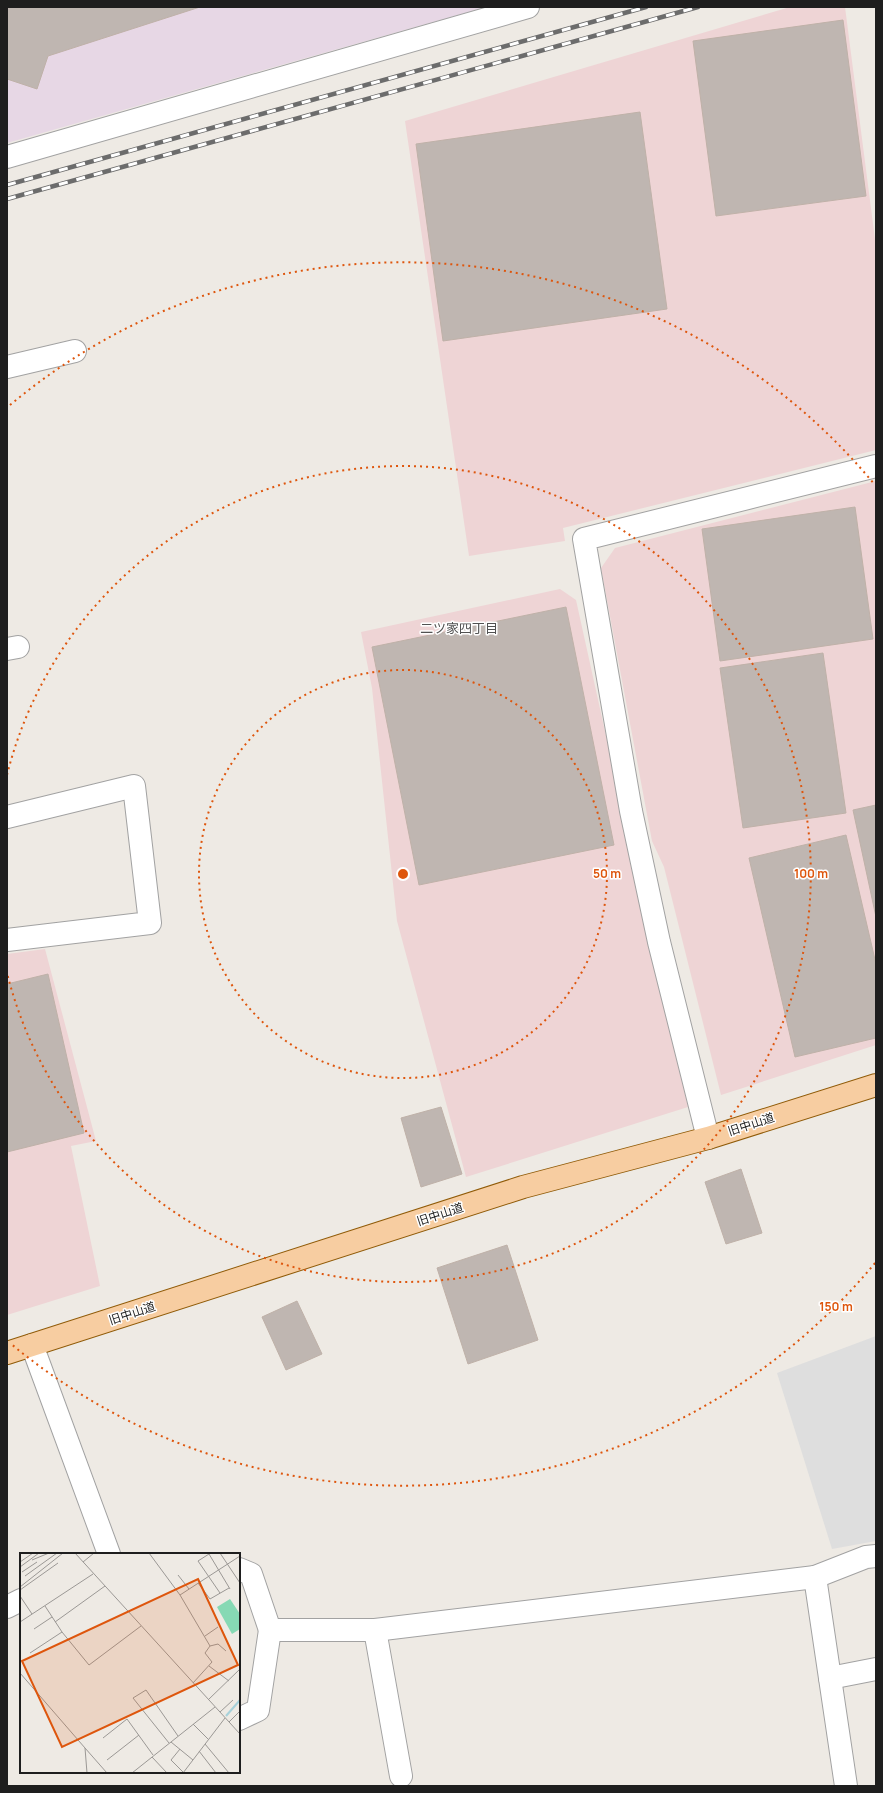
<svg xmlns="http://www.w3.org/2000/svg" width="883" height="1793" font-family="Manrope,'Noto Sans JP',sans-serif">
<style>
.commercial{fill:#eed4d5}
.industrial{fill:#e7d7e5}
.parking{fill:#dedede}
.building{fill:#bfb6b1;stroke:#bfb1a8}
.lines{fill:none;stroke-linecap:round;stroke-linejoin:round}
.minor-casing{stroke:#a2a2a2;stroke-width:24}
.major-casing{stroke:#905b08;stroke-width:24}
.minor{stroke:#fff;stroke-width:22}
.major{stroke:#f7cda1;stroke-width:22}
.rail-casing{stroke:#6c6c6c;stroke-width:4.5}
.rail{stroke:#fff;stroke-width:3;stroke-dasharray:9;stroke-linecap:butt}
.ring{fill:none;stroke:#de560d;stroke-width:2;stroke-dasharray:2 4}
.labels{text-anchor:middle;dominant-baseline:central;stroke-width:3;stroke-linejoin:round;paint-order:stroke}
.street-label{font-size:12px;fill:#1e1e1e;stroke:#fff}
.neighbourhood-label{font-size:13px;fill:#515151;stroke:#fff}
.inset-river{fill:none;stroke:#a7d1da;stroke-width:2}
.inset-road{fill:none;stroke:#9b9895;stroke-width:1}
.view{fill:#de560d;fill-opacity:0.15;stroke:#de560d;stroke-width:2}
.inset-edge{fill:none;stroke:#1e1e1e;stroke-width:2}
.centre{fill:#de560d;stroke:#fff;stroke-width:2}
.ring-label{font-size:12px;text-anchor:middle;font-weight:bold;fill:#de560d;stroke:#fff;stroke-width:3;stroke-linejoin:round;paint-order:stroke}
</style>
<rect width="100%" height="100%" fill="#eeeae4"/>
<!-- commercial -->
<g class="commercial">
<path d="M790,7H845L876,247V450L563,528L565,541L469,556L405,121Z"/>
<path d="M876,481V1045L721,1095L664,867L652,841L601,568L615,548Z"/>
<path d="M560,589L576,600L688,1107L466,1177L397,921L372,688L361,632Z"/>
<path d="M45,949L96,1141L71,1146L100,1286L7,1315V954Z"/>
</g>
<!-- industrial -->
<path class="industrial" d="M7,7H486L7,143Z"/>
<!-- parking -->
<path class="parking" d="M876,1336V1541L832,1549L777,1373Z"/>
<!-- building -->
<g class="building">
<path d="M7,7H200L48,56L37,89L7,79Z"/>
<path d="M843,20L866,196L716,216L693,41Z"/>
<path d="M640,112L667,309L443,341L416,144Z"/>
<path d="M855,507L873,639L720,661L702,529Z"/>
<path d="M566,607L614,845L419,885L372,647Z"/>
<path d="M823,653L846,813L743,828L720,668Z"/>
<path d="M876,805V917L853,810Z"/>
<path d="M846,835L876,964V1038L795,1057L749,858Z"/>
<path d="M48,974L84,1133L7,1152V984Z"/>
<path d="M441,1107L462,1174L421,1187L401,1118Z"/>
<path d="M741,1169L762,1233L726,1244L705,1182Z"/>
<path d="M507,1245L538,1340L468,1364L437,1268Z"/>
<path d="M297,1301L322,1354L286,1370L262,1317Z"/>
</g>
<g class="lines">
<!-- minor casing -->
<g class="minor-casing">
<g id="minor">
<path d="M7,157L528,7"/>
<path d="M7,367L75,351"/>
<path d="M7,649L18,647"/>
<path d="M7,817L134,786L150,923L7,940"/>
<path d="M708,1138L659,942L631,811L584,539L876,466"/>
<path d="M32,1345L109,1554"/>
<path d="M239,1569L251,1574L270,1630H375L815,1577L866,1557L876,1556"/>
<path d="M815,1577L846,1786"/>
<path d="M7,1607L21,1600"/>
<path d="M375,1630L401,1776"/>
<path d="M830,1678L876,1669"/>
<path d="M239,1719L258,1710L270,1630"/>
</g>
</g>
<!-- major casing -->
<g class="major-casing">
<path id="major" d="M7,1353L523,1187L708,1138L876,1085"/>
</g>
<!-- minor -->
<use href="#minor" class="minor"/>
<!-- major -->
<use href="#major" class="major"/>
<!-- rail casing -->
<g class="rail-casing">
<g id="rail">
<path d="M7,185L646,7"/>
<path d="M7,199L698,7"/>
</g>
</g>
<!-- rail -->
<use href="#rail" class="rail"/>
</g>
<!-- distance rings -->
<g class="ring">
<circle cx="403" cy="874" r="204"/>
<path d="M7 775A408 408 0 1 1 7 973"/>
<path d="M875 1263A612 612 0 0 1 10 1343M10 405A612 612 0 0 1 875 485"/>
</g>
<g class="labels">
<!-- street labels -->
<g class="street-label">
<text transform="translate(751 1124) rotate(-18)">旧中山道</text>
<text transform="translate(440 1214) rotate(-18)">旧中山道</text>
<text transform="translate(132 1313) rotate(-18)">旧中山道</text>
</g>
<!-- neighbourhood labels -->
<g class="neighbourhood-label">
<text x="459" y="628">二ツ家四丁目</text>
</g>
</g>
<!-- overview -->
<g transform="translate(20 1553)">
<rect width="220" height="220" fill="#eeeae4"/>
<path d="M210,46L220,61V76L212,81L197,54Z" fill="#86d9b4"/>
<path class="inset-river" d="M206,163L220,147"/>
<path class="inset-road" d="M55,0L220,181M129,0L160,42L190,93L185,100L192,109L173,130M200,0L220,30M12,7L29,0M0,9L13,0M63,9L74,0M0,14L19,0M2,19L17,9M158,22L169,36M5,23L37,0M178,30L190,46L209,35M0,34L43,0M0,37L38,10M200,40L178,8L189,1L210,36M160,42L220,3M0,43L12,61M25,53L42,79L69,112L121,73M0,69L73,21M35,69L85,33M14,76L32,64M185,83L198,74M190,93L198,91L206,98M10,100L42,79M189,113L209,128M0,120L65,195L67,220M188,147L220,116M200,159L213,147M209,169L220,158M173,171L188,186M83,185L107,166L133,202M151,189L173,207M149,190L113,145L126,137L158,183M185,191L209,220M65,195L87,220M160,196L151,207L163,219M179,198L196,220M132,204L147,220M87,207L119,182M112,220L195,154M163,220L205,165"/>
<path class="view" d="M178,26L218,112L42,194L2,108Z"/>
<rect width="220" height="220" class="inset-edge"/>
</g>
<circle cx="403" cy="874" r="6" class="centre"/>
<g class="ring-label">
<text x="607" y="878">50 m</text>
<text x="811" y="878">100 m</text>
<text x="836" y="1311">150 m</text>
</g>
<!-- border -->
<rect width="883" height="1793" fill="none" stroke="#1e1e1e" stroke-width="16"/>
</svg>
